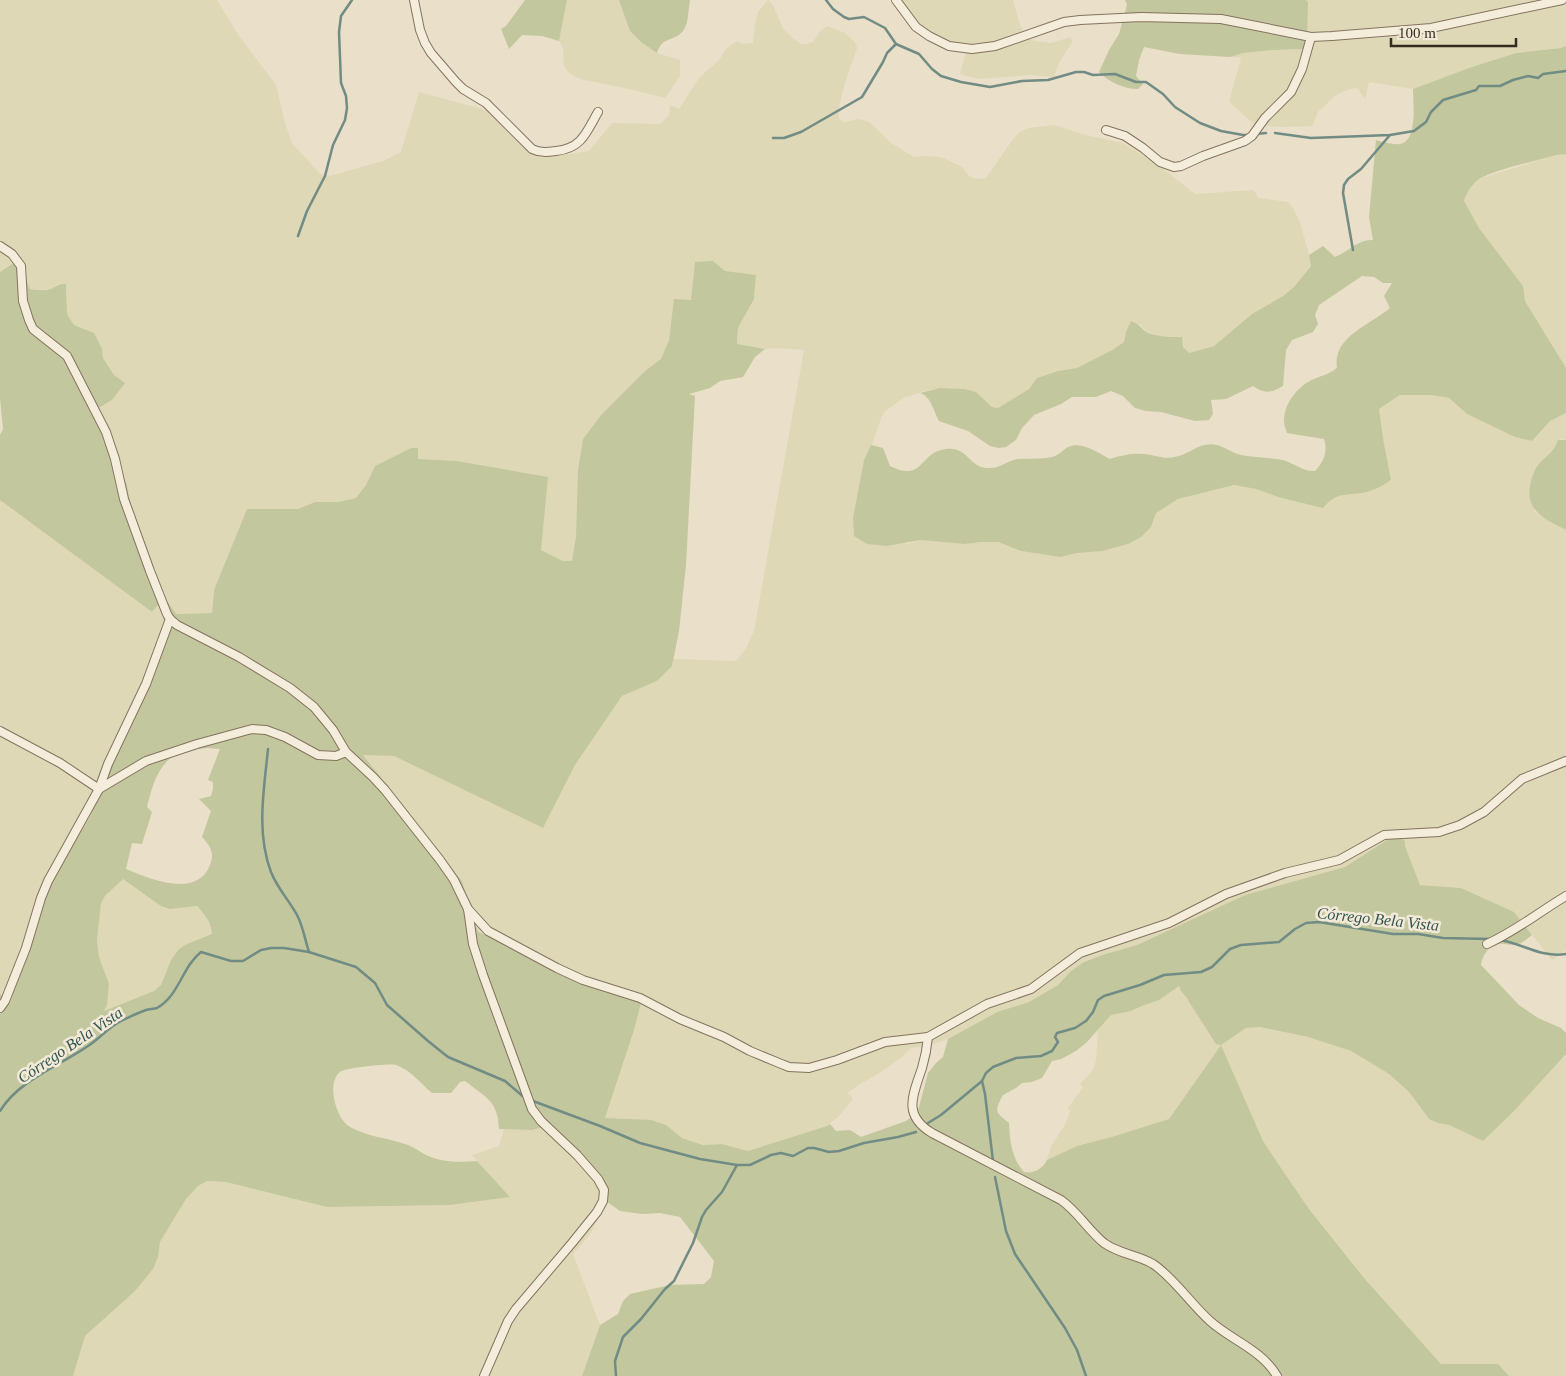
<svg xmlns="http://www.w3.org/2000/svg" width="1566" height="1376" font-family="Georgia,serif">
<style>
.farmland{fill:#ded8b6}
.green{fill:#c2c79d;fill-rule:evenodd}
.lines{fill:none;stroke-linecap:round;stroke-linejoin:round}
.stream{stroke:#708c85;stroke-width:2.5}
.street-casing{stroke:#84725f;stroke-width:10}
.street{stroke:#f5eddb;stroke-width:8}
.labels{text-anchor:middle;dominant-baseline:central;stroke-width:5;stroke-linejoin:round;paint-order:stroke}
.water-label{font-size:16px;font-style:italic;fill:#325451;stroke:#f2ead7}
</style>
<rect width="100%" height="100%" fill="#eadfc8"/>
<!-- farmland -->
<g class="farmland">
<path d="M0,0H217L239,36L276,85L285,123L292,143L320,174L330,176L383,161L401,152L419,92L493,112L538,154L563,155L589,151L612,123L660,124L669,115L670,105L679,109L699,78L719,60L727,48L737,41L743,44L753,43L755,24L758,12L768,0L773,5L783,29L794,39L801,44H807L813,42L821,30L827,26L845,33L855,42L857,48L844,86L839,108V118L842,121L846,122L859,119L869,122L891,143L914,157L927,156L941,157L962,167L969,176L976,179L986,178L1013,139L1020,132L1029,128L1054,125L1089,136L1123,143L1161,167L1195,194L1254,190L1258,198L1288,202L1293,208L1300,222L1310,258L1311,266L1294,287L1283,296L1252,314L1214,346L1189,353L1183,347L1182,337L1158,336L1147,332L1140,324L1126,332L1124,342L1114,349L1077,368L1058,371L1037,378L1029,389L998,408L992,407L976,392L952,388L928,390L903,398L884,412L881,418L873,442L864,460L860,487L906,544L920,540L964,544L981,542H998L1021,551L1060,557L1077,553L1151,527L1156,513L1178,499L1234,485L1256,489L1278,497L1328,503L1344,493L1370,491L1391,480L1383,438L1379,409L1400,395H1431L1449,398L1467,414L1532,441L1550,421L1566,413V440L1561,439L1551,453L1537,466L1534,511L1552,523L1566,530V950L1552,960L1514,912L1461,888L1420,885L1405,846V841L1390,838L1345,867L1245,895L1137,945L1102,955L1084,962L1071,971L1058,985L1029,1002L997,1012L948,1039L927,1046L911,1048L903,1056L881,1072L857,1086L848,1093L853,1099L839,1116L827,1126L748,1151L722,1144L703,1145L682,1138L666,1125L605,1118L634,1030L641,1003L478,932L462,881L362,754L394,756L543,828L575,765L622,696L657,681L672,666L673,659L736,661L745,650L754,631L804,350L775,348L765,349L737,345L738,328L754,299L756,276L725,271L713,261L691,301L671,324L669,340L661,359L645,371L601,415L583,439L578,469L576,536L572,561H563L541,550L547,477L457,461L418,459L411,448L375,466L366,485L357,498L338,502H315L298,509H247L214,590L212,613L176,614L163,595L130,502L127,485L97,409L112,400L124,383L114,375L103,358L102,349L85,329L74,325L67,314L66,306L67,293L59,284L51,289L40,290L30,289L26,282L25,270L21,258L0,272Z"/>
<path d="M567,0H619L657,53L680,60V76L665,98L634,90L580,79L569,73L564,66L563,48L559,41Z"/>
<path d="M897,0H1013L1020,25L1027,38L1035,41L1051,43L1071,37L1072,42L1059,63L1054,77L1031,75L979,79L963,75L960,73L966,52L917,28Z"/>
<path d="M1306,0H1566V46L1561,48L1516,53L1469,68L1413,89L1369,82L1365,99L1357,88L1351,89L1342,92L1335,96L1318,112L1312,126L1280,127L1255,125L1229,102L1241,58L1230,57L1244,53L1272,50L1307,49L1308,2Z"/>
<path d="M1566,154V368L1525,301L1523,286L1479,228L1464,202L1466,194L1471,186L1482,178L1556,155Z"/>
<path d="M0,500L152,612L157,604L165,622L164,644L90,817L73,843L20,974L10,1003L0,994Z"/>
<path d="M123,879L170,909L197,906L203,912L212,929V934L187,944L171,960L161,985L154,991L104,1012L107,1005L109,984L99,957L97,941L101,903L105,896Z"/>
<path d="M1179,985L1181,991L1221,1045L1246,1028L1260,1027L1308,1037L1351,1051L1389,1074L1409,1092L1429,1119L1438,1123L1449,1125L1483,1141L1514,1111L1566,1054V1376H1509L1498,1364H1441L1364,1278L1309,1209L1279,1165L1263,1141L1221,1045L1169,1119L1047,1160L1051,1146L1065,1125L1070,1112L1068,1108L1083,1087L1080,1084L1093,1070L1096,1061L1098,1029L1111,1015L1131,1011L1142,1006L1159,1000Z"/>
<path d="M543,1127L552,1137L590,1168L603,1195L600,1215L590,1234L573,1254L600,1325L582,1376H73L85,1336L135,1291L158,1257L160,1242L186,1199L198,1186L207,1181L226,1182L327,1207L450,1205L509,1197L472,1155L499,1146L504,1129L532,1130Z"/>
</g>
<!-- green -->
<g class="green">
<path d="M525,0H567L559,41L542,36L522,35L509,49L501,29L506,26Z"/>
<path d="M619,0H690C688,10 689,23 683,31C674,42 662,36 657,53L641,42L630,31Z"/>
<path d="M1125,0H1306L1308,2L1307,49L1272,50L1244,53L1230,57L1180,54L1144,47L1139,60L1136,76L1143,84L1138,89C1124,89 1109,82 1099,72L1109,50L1119,34L1127,5Z"/>
<path d="M1566,46V154L1556,155C1533,162 1504,167 1483,177C1473,182 1467,191 1464,201L1479,228L1523,286L1525,301L1566,368V413L1550,421L1532,441L1515,437L1467,414L1449,398L1431,395H1400L1379,409L1383,438L1391,480C1385,484 1377,489 1370,491C1351,497 1339,489 1323,508L1278,497L1256,489L1234,485L1178,499L1156,513L1151,527L1141,537L1128,544L1102,551L1077,553L1060,557L1021,551L998,542H981L965,544L920,540L887,546L867,544L854,536L853,518L864,460L871,445L883,448L890,466C925,483 918,452 946,449C968,446 969,468 988,468C999,469 1007,461 1017,459C1029,458 1044,460 1055,456C1060,454 1064,449 1068,447C1082,441 1098,453 1110,459C1125,454 1140,452 1155,456C1162,457 1167,459 1174,457C1190,455 1199,441 1217,445C1225,447 1232,453 1241,455C1255,458 1269,457 1283,460C1294,463 1303,472 1315,471C1324,462 1328,451 1324,439L1287,433C1286,430 1284,425 1284,421C1284,405 1295,390 1308,382C1318,376 1329,375 1337,368C1332,337 1370,325 1390,308L1384,296L1392,283H1383L1374,277L1362,276L1319,305L1315,315L1318,324L1313,332L1292,340L1286,350L1283,386C1271,393 1264,394 1253,386L1226,399L1211,400L1213,414L1209,420L1195,421L1161,412L1146,411L1135,408L1123,396L1111,391L1096,397H1072L1061,404L1034,415L1022,428L1016,440L1006,447L999,448L990,446L968,431L939,421C934,412 931,396 920,393L940,388L964,389L976,392L992,407L998,408L1029,389L1037,378L1058,371L1077,368L1114,349L1124,342L1126,332L1131,321C1141,325 1141,329 1148,333C1158,337 1172,337 1182,337L1183,347L1189,353L1214,346L1252,314L1283,296L1294,287L1311,266L1309,255L1323,246L1335,257C1348,252 1358,239 1373,240L1369,217L1376,140C1383,142 1393,145 1400,144C1418,141 1413,103 1413,89L1469,68L1516,53L1561,48Z"/>
<path d="M21,258C24,269 25,279 30,289C36,290 44,291 51,289C57,286 58,284 66,284L67,314L74,325L94,333L102,349L103,358L114,375L125,383L112,400L97,409L127,485L130,502L163,595L176,614L212,613L214,590L247,509H298L315,502H338L356,498L366,485L375,466L411,448H418V459L457,461L548,477L541,550L563,561H572L576,536L578,469L583,439L601,415L645,371L661,359L669,340L674,299L691,300L695,262L713,261L725,271L756,275L754,299L738,328L737,344L765,349L755,357L743,377L720,381L710,388L689,394L695,396L686,565L679,631L672,666L657,681L622,696L575,765L543,828L394,756L363,755L462,881L478,932L641,1003L634,1030L605,1118L651,1120L666,1125L682,1138L703,1145L722,1144L748,1151L827,1126L830,1124L836,1131L850,1130L861,1137L906,1121L915,1115L919,1107L928,1073L936,1063L943,1057L948,1039L997,1012L1029,1002L1058,985L1071,971L1084,962L1102,955L1137,945L1245,895L1345,867L1390,838H1401L1405,841V846L1420,885L1461,888L1514,912L1532,935C1527,939 1521,944 1515,945C1509,945 1503,943 1498,944C1488,946 1482,956 1481,965L1519,1005L1538,1018L1561,1028L1566,1033V1054L1514,1111L1483,1141L1449,1125L1438,1123L1429,1119L1409,1092L1389,1074L1351,1051L1308,1037L1260,1027L1246,1028L1221,1045L1263,1141L1279,1165L1309,1209L1364,1278L1441,1364H1498L1509,1376H582L600,1325L618,1314L623,1301L630,1294L670,1285L704,1284L711,1277L714,1261L680,1217L660,1213L642,1214L620,1211L606,1201L590,1168L552,1137L543,1127L532,1130L499,1129C498,1100 485,1097 465,1081L460,1082L451,1093H432C420,1083 411,1070 396,1065C390,1063 344,1068 340,1072C326,1083 336,1119 350,1127C367,1137 390,1138 408,1145C415,1148 422,1153 428,1156C444,1163 461,1162 477,1161L510,1197L450,1205L327,1207L226,1182L207,1181L198,1186L186,1199L160,1242L158,1257L153,1269L135,1291L85,1336L73,1376H0V994L10,1003L39,911L53,877L90,817L115,757L165,622L158,605L152,612L0,500V435L3,429L0,398V272ZM208,748L220,749L208,780L213,782V789L211,796L199,799L211,811L202,837C210,846 215,852 210,865C197,899 150,879 126,869L132,843L142,844L152,812L147,807C152,787 158,761 181,752C189,749 199,749 208,748ZM123,879L161,906L170,909L197,906C204,913 212,924 212,934L187,944L179,949L171,960L161,985L154,991L104,1011L107,1005L109,984L99,957L97,941L101,903L105,896ZM1179,986L1181,991L1186,997L1216,1044L1221,1045L1169,1119L1112,1137L1077,1146L1047,1160C1043,1169 1033,1174 1024,1172C1011,1157 1010,1141 1009,1123C995,1112 994,1112 1003,1095L1016,1088L1022,1083L1032,1082L1042,1078L1052,1061L1061,1059L1076,1051L1087,1042L1111,1015L1131,1011L1142,1006L1159,1000Z"/>
<path d="M1558,440H1566V530C1542,518 1522,509 1532,478C1534,473 1535,468 1539,464C1546,456 1555,451 1558,440Z"/>
</g>
<g class="lines">
<!-- stream -->
<g class="stream">
<path d="M826,0L833,9L844,17L849,19L864,17L885,28L896,44L919,54L932,69L941,76L961,82L990,87L1022,81L1048,80L1076,72H1084L1093,75L1115,74L1136,82H1146L1163,94L1175,107L1200,123L1221,131L1243,135H1250"/>
<path d="M1275,133L1311,138L1390,135L1414,131L1426,122L1431,112L1443,100L1476,90L1479,86H1500L1513,80L1528,76L1538,78L1543,74L1566,71"/>
<path d="M1256,134L1266,133"/>
<path d="M773,138H784L801,132L862,97L883,62L887,53L896,44"/>
<path d="M298,236L307,211L325,176L333,145L345,120L347,108L346,96L341,83L339,32L341,16L352,0"/>
<path d="M1353,250L1343,193L1344,185L1348,179L1361,169L1390,135"/>
<path d="M268,749C264,790 256,832 271,872C277,888 289,900 297,915C303,926 305,940 309,952"/>
<path d="M1500,940C1524,944 1541,958 1566,954"/>
<path d="M982,1081L985,1094L993,1161"/>
<path d="M533,1101L600,1126L640,1143L700,1159L737,1165H750L771,1155L781,1153L793,1156L808,1148H814L829,1152L839,1151L864,1143L898,1137L916,1132"/>
<path d="M0,1111C19,1080 59,1066 88,1046C99,1039 109,1027 121,1021C129,1017 138,1013 146,1010C149,1009 153,1009 157,1008C179,996 182,967 201,952L231,961H243L261,950L271,948H284L309,952L356,967L375,983L387,1005L428,1041L448,1057L505,1081L525,1098"/>
<path d="M928,1123L941,1115L982,1081L986,1073L993,1067L1016,1058L1041,1056L1052,1051L1058,1042L1055,1037L1057,1033L1075,1028L1086,1021L1093,1012L1098,1000L1104,996L1140,985L1164,975L1201,972L1212,967L1230,949L1241,945L1279,942L1295,929L1306,923L1319,922L1393,934H1418L1443,938L1490,939"/>
<path d="M995,1177L1006,1231L1015,1254L1065,1328L1077,1350L1086,1376"/>
<path d="M616,1376L615,1361L623,1337L641,1319L665,1289L674,1281L693,1243L702,1217L706,1210L722,1192L737,1165"/>
</g>
<!-- street casing -->
<g class="street-casing">
<g id="street">
<path d="M414,0L420,30L425,43L431,53L456,82L463,89L486,103L532,149C540,153 548,152 556,151C582,148 586,133 598,112"/>
<path d="M896,0L916,27L929,36L949,46L972,49L995,46L1064,22L1080,20L1141,17L1221,19L1311,37L1332,36L1431,28L1562,0"/>
<path d="M1106,130L1125,136L1143,148L1160,162L1174,167L1181,166L1203,156L1245,141L1252,136L1265,118L1291,92L1302,69L1311,37"/>
<path d="M0,246L12,254L21,266L23,301L29,320L33,329L67,356L106,432L115,459L124,499L150,571L167,614L170,619L177,625L239,657L290,688L314,707L333,730L346,752L373,777L385,790L440,860L454,880L468,909L473,944L483,975L532,1109L541,1121L577,1155L598,1179L604,1190L603,1201L597,1212L572,1243L516,1309L508,1321L484,1376"/>
<path d="M0,731L60,763L99,789L146,761L197,744L252,729L266,730L285,737L318,755L336,756L346,752"/>
<path d="M468,909L488,931L557,968L583,980L640,998L680,1019L724,1037L750,1051L779,1063L789,1067L809,1068L837,1060L885,1042L928,1037L987,1004L1031,989L1080,953L1169,923L1226,894L1285,873L1339,860L1384,835L1439,832L1460,825L1484,812L1522,779L1566,761"/>
<path d="M1487,944C1516,931 1539,912 1566,896"/>
<path d="M0,1008L5,1001L26,948L41,898L48,881L99,789L108,764L146,684L170,619"/>
<path d="M928,1037C927,1048 925,1058 922,1068C913,1095 902,1115 932,1133L1061,1200C1078,1212 1088,1230 1104,1243C1119,1254 1138,1255 1153,1264C1173,1277 1191,1304 1210,1321C1231,1340 1262,1350 1277,1376"/>
</g>
</g>
<!-- street -->
<use href="#street" class="street"/>
</g>
<g class="labels">
<!-- water labels -->
<g class="water-label">
<text transform="translate(1378 919) rotate(6)">Córrego Bela Vista</text>
<text transform="translate(70 1045) rotate(-34)">Córrego Bela Vista</text>
</g>
</g>
<!-- scale -->
<path d="M1391 38v8h125v-8" fill="none" stroke="#362b21" stroke-width="2.5"/>
<text x="1398" y="38" font-size="15" fill="#362b21" stroke="#f2ead7" stroke-width="4" paint-order="stroke">100 m</text>
</svg>
